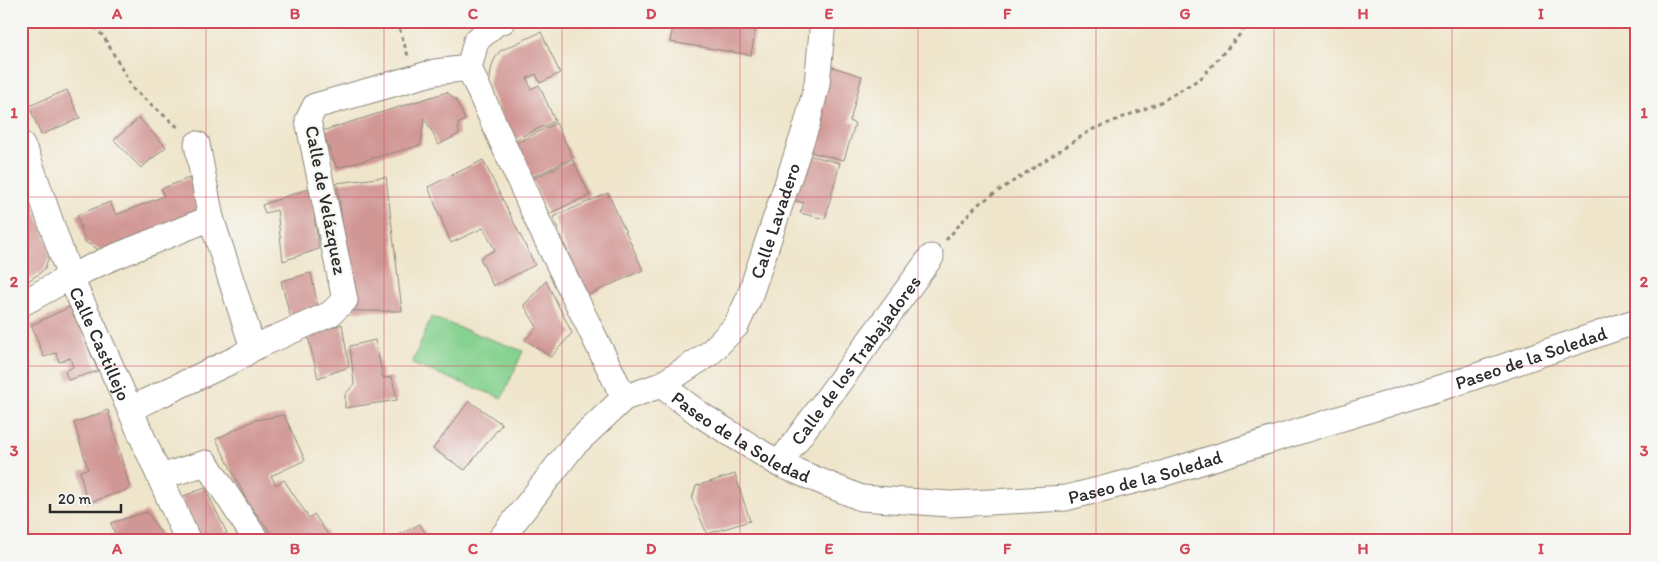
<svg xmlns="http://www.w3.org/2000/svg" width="1658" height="562" font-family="Itim,sans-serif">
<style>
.green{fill:#86d290;stroke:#587e5e}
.building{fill:#d19795}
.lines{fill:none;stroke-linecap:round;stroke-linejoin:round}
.street-casing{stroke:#8d887b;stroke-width:27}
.path{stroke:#8d887b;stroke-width:3;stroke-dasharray:4 4;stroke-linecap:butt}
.street{stroke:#fff;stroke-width:25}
.grid{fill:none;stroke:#d1495b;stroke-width:1;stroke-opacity:0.55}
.labels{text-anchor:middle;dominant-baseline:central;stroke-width:5;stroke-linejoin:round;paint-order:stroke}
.street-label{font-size:19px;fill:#2b2b2b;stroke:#f6f6f2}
.neatline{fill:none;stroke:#d1495b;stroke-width:2}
.grid-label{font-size:16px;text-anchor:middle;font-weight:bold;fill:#d1495b}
</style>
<rect width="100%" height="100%" fill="#f6f6f2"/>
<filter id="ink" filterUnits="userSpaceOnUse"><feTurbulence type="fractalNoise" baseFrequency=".02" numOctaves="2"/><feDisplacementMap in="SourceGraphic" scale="10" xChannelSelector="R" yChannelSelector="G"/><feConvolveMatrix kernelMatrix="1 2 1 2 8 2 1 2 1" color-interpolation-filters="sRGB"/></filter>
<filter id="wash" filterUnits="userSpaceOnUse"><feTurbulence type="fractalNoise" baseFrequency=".0096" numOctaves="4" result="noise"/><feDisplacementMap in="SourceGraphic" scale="20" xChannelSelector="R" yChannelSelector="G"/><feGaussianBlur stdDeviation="1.12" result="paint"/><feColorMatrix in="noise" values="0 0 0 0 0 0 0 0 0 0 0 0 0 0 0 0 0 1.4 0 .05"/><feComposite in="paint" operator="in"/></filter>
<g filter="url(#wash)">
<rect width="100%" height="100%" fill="#efe5cb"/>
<!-- green -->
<path class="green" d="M431,317L523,351L502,398L412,364Z"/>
<g id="blocks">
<!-- building -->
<g class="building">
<path d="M674,21H727L756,26L751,55L670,42Z"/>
<path d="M541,32L560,73L540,83L536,74L527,78L531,89L539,85L555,121L512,141L489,87L491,70L494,60L500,51Z"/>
<path d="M829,66L862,76L850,121L855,124L844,160L809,152Z"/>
<path d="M67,90L80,118L41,135L29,106Z"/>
<path d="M447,92L456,100L465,120L458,124L459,134L438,145L433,133L424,118L421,145L337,168L322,131Z"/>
<path d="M139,118L166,147L141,168L114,140Z"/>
<path d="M556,123L573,158L530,178L514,144Z"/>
<path d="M808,155L840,163L825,219L800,213L804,203L793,200Z"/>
<path d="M483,160L535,265L493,286L480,258L495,250L483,228L451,243L428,187Z"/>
<path d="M573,160L590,195L548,214L532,179Z"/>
<path d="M21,170L49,247L48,259L45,268L39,274L21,285Z"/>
<path d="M386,177L402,311H354L337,183Z"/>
<path d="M189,178L201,214L103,252L85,242L77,215L110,202L116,215L164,196L161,189Z"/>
<path d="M310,188L319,249L283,261L277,210L265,213L262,205Z"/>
<path d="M608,193L643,270L586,296L553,217Z"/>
<path d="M311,273L319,312L291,319L281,281Z"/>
<path d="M546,281L572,333L551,357L525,340L537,327L524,305Z"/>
<path d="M76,304L87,332L83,334L98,371L68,380L65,371L73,367L70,358L59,362L56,353L44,357L31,325Z"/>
<path d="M342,324L349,367L318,378L308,336Z"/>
<path d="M375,340L383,378L392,377L397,400L345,408V395L354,384L350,346Z"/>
<path d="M469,401L502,424L465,470L433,449Z"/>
<path d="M108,410L130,489L87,503L80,471L88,469L74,423Z"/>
<path d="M284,415L305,460L271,476L276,485L284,480L309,518L314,514L329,536L331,535L334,541H277L248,503L216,439L255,420Z"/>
<path d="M21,424L25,435L21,437Z"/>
<path d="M735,474L750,521L707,534L692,499L696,486Z"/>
<path d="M205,488L227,533L209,541H200L181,497Z"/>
<path d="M147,512L166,541H117L111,523Z"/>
<path d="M420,524L430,541H397L395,537Z"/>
<path d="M246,531L252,541H224Z"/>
</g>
</g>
</g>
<g filter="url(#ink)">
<use href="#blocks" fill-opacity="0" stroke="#8d887b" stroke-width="1"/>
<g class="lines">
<!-- street casing -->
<g class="street-casing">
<g id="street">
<path d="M469,68L540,226L624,398"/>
<path d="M469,68L476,41L496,23L503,21"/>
<path id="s1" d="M21,144L27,155L70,277L94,328L188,541"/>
<path d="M197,144L211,218L253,348"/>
<path d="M21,304L70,277L109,259L211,218"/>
<path id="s2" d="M661,385L701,415L779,464L861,498L950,504L1066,498L1165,473L1462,381L1637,321"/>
<path d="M130,409L238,358L253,348L330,314L345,300L308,120L315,106L435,72L469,68"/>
<path id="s3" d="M779,464L931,257"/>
<path d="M160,477L206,463L257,541"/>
<path id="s4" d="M499,541L573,446L624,398L661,385L710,353L736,326L749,298L807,124L817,84L823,21"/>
</g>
</g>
<!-- path -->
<g class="path">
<path d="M89,21L104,37L133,89L180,129"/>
<path d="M397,21L408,56"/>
<path d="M946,240L977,205L1091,130L1159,103L1201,78L1242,32L1248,21"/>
</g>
<!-- street -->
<use href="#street" class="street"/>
</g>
</g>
<!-- grid -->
<path class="grid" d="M206,21V541M384,21V541M562,21V541M740,21V541M918,21V541M1096,21V541M1274,21V541M1452,21V541M21,197H1637M21,366H1637"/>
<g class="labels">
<!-- street labels -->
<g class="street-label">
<text transform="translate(326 200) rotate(79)">Calle de Velázquez</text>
<text stroke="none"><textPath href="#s4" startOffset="438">Calle Lavadero</textPath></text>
<text stroke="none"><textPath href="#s1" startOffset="215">Calle Castillejo</textPath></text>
<text stroke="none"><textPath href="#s2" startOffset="922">Paseo de la Soledad</textPath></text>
<text stroke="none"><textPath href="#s3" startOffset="129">Calle de los Trabajadores</textPath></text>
<text stroke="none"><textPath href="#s2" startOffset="96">Paseo de la Soledad</textPath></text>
<text stroke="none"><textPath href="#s2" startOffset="518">Paseo de la Soledad</textPath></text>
</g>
</g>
<!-- margin -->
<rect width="1658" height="562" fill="none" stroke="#f6f6f2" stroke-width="55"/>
<!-- scale -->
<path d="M50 504v8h71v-8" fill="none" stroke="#2b2b2b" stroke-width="2.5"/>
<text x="58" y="504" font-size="15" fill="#2b2b2b" stroke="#f6f6f2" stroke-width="4" paint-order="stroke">20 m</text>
<rect x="28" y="28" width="1602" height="506" class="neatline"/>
<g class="grid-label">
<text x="117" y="19">A</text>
<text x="295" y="19">B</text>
<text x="473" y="19">C</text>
<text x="651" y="19">D</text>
<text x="829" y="19">E</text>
<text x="1007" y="19">F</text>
<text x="1185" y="19">G</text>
<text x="1363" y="19">H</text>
<text x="1541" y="19">I</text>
<text x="14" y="118">1</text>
<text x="1644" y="118">1</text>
<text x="14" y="287">2</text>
<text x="1644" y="287">2</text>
<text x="14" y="456">3</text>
<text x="1644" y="456">3</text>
<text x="117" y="554">A</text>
<text x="295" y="554">B</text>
<text x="473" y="554">C</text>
<text x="651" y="554">D</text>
<text x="829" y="554">E</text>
<text x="1007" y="554">F</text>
<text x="1185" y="554">G</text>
<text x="1363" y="554">H</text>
<text x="1541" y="554">I</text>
</g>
</svg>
